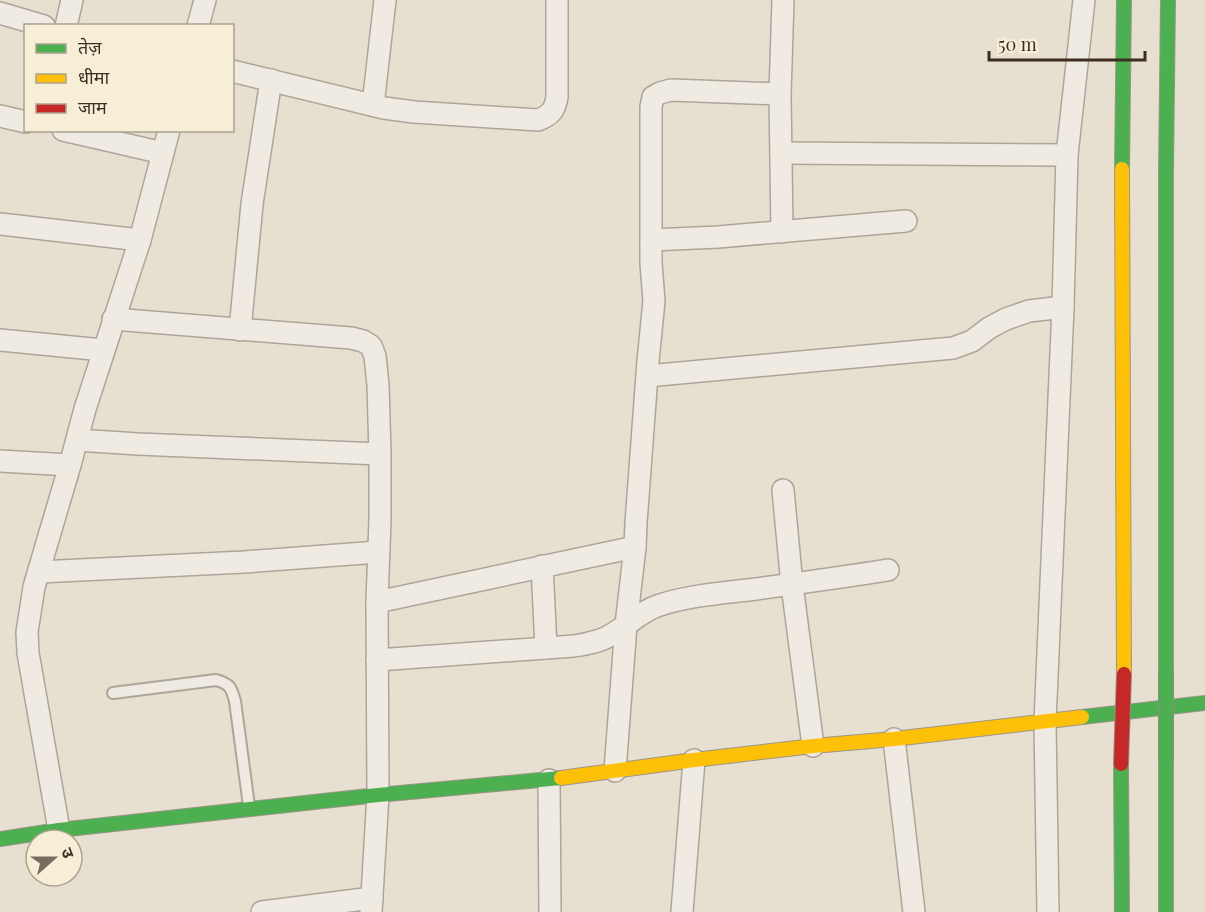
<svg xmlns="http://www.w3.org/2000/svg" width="1205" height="912" font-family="'Playfair Display','Noto Sans Devanagari',serif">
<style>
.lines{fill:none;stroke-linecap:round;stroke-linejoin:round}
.lane-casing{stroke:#ada599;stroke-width:14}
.street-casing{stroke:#ada599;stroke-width:24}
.fast-casing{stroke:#9c958a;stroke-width:16}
.slow-casing{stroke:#9c958a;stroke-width:16}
.lane{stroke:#efebe3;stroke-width:10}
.street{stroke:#efebe3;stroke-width:21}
.fast{stroke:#4caf50;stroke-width:14}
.slow{stroke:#ffc107;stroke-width:14}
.fast-bridge-casing{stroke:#928b80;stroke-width:16;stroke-linecap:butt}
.jam-bridge-casing{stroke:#928b80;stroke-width:16;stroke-linecap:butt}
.fast-bridge{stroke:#4caf50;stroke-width:14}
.jam-bridge{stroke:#c62828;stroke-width:14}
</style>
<rect width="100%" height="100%" fill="#e7e0d1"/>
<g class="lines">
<!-- lane casing -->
<g class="lane-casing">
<path id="lane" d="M113,693L216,680C230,684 231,687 235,701L249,806"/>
</g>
<!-- street casing -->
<g class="street-casing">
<g id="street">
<path d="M0,13L44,26"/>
<path d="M66,26L72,0"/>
<path d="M198,26L205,0"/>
<path d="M232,71L384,108L414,112L538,120C551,115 555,110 557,97V0"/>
<path d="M373,105L385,0"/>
<path d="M0,116L26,122"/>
<path d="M63,130L163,153"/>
<path d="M781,153L1067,155"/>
<path d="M0,224L140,240"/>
<path d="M782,232L780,94L783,0"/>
<path d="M651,240L718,237L906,221"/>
<path d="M113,319L351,338L363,341L371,346L375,356L378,385L380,454V519L377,602L378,795L371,912"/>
<path d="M240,330L252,204L271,80"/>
<path d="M0,340L103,350"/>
<path d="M647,376L953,348L972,341L989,328L1006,319L1029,311L1063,307"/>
<path d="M77,440L138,444L380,454"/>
<path d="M0,461L70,465"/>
<path d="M783,490L792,585L813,746"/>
<path d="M542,566L546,648"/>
<path d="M39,572L244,562L378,552"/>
<path d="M377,602L635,547"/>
<path d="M377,660L574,646C586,644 599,642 609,636C628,626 640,611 660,605C691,595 724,593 756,589C800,583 844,577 888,570"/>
<path d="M894,739L914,912"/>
<path d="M615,771L626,625L635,547L636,523L648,361L654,301L651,263V107L653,97L660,93L671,90L780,94"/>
<path d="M549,780L550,912"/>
<path d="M59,830L28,653L27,632L34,587L70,465L85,409L140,240L169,130"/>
<path d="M262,912L372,898"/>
<path d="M682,912L694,760"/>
<path d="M1048,912L1045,722L1063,307L1067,155L1084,0"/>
</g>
</g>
<!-- fast casing -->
<g class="fast-casing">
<g id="fast">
<path d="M1122,169L1124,0"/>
<path d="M1166,673V170L1168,0"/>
<path d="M1082,717L1205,703"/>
<path d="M1166,761V912"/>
<path d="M1121,764L1122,912"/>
<path d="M0,839L59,830L378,795L561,778"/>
</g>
</g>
<!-- slow casing -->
<g class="slow-casing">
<g id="slow">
<path d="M1122,169L1124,674"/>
<path d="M561,778L694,760L813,746L894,739L1082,717"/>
</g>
</g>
<!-- lane -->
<use href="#lane" class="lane"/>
<!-- street -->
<use href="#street" class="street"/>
<!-- fast -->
<use href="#fast" class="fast"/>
<!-- slow -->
<use href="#slow" class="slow"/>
<!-- fast-bridge casing -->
<g class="fast-bridge-casing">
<path id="fast-bridge" d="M1166,673V761"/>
</g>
<!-- jam-bridge casing -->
<g class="jam-bridge-casing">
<path id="jam-bridge" d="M1121,764L1124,674"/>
</g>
<!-- fast-bridge -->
<use href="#fast-bridge" class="fast-bridge"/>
<!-- jam-bridge -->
<use href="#jam-bridge" class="jam-bridge"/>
</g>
<!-- legend -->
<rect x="24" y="24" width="210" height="108" fill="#f7eed8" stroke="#ada18e" stroke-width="1.5"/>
<rect x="36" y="44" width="30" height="9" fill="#4caf50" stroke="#ada18e" stroke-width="1.5"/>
<text x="78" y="54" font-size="18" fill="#3d2e20">तेज़</text>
<rect x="36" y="74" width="30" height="9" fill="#ffc107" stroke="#ada18e" stroke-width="1.5"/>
<text x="78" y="84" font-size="18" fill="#3d2e20">धीमा</text>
<rect x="36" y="104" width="30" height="9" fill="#c62828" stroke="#ada18e" stroke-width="1.5"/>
<text x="78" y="114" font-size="18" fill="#3d2e20">जाम</text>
<!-- north arrow -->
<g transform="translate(54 858) rotate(69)"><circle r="28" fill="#f7eed8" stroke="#ada18e" stroke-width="1.5"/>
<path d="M0-4.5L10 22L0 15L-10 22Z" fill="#786c5e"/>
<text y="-9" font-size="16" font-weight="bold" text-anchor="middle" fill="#3d2e20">उ</text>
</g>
<!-- scale -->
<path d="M989 51v9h156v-9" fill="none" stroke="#3d2e20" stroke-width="3"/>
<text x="998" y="51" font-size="18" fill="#3d2e20" stroke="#f7eed8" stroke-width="4.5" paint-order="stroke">50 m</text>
</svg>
